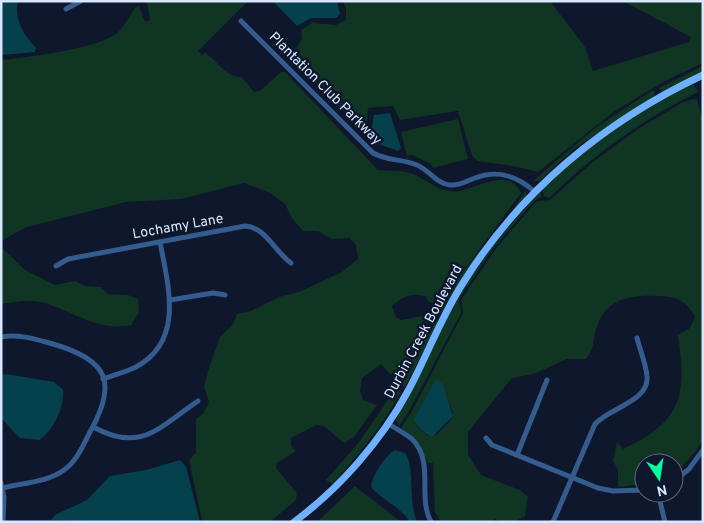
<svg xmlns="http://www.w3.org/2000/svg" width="704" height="523" font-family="Overpass,sans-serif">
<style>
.green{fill:#103522;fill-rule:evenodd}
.water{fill:#05414c}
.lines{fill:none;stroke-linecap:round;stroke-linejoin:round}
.stream{stroke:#05414c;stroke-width:1}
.street{stroke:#355c8e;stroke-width:5}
.secondary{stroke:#6fb0ff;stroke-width:7}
.labels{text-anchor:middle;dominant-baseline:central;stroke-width:5;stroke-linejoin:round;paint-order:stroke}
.street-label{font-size:14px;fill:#d8e6ff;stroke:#0e172b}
</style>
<rect width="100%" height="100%" fill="#0e172b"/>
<!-- green -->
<g class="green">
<path d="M147,1H248L198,51L202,55L205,53C217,59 224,77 242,77L254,92L261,90L281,72H285L378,170C388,171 403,170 413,174C429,181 439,193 458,191C474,189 510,166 521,193L468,265L456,275L437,305L429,302L425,296C410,293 403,296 392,306L396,317L401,320L423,316L427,318L428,323L400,377L389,373L381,364L362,378L360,391L363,400L377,405L353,438L344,443L325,427L316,425L291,438V446L296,451L277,463L276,468L297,493L296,500L270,522H204L202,520L189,460L196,453V419L203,414L209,402L204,387L208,371L220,337L233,324L237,314L251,311L279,297L299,292L342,272L358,259L356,245L350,238L332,239L318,231H303L292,218L285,204L270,193L244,183L181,199L126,202L27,227L3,240L1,243V60C28,57 97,49 117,33C124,27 130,15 135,8L139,6L145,22L150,20Z"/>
<path d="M342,1H550L585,47L593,71L689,42L691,37L623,1H703V63L665,81L615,111L538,172L513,166L477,161L472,155L458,111L400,120L393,106L368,108L367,121L360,128L294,62L291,56L302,39L301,30L312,23L336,25L346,20V8Z"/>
<path d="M703,66V73L666,91L662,92L659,88Z"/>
<path d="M688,85H694L698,92C642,120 593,155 549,198L544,196L542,188L586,149L631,118Z"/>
<path d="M653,90L655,95L652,98L574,149L539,181H533L595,128Z"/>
<path d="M694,99L697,100L703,120V440L695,452L676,474L674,463H644V484L618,487V470L613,461L617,442L623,449C682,421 687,396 678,335L690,328L695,316C685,300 676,296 657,296C630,295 604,299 596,330C592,343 595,347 586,359H567L534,374L512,378L468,432V455L481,475L520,490L528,497L525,516C516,523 505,523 495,519L491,522H441L435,512L433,463H428L420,445L401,428L412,411L463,313L461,300L497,247L537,201L550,200L594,161L641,127L683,102ZM440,381L453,413L451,420L437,434L428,436L418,427L414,419L433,384Z"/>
<path d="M458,119L468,159L433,168L431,164L412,155L407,156L401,132Z"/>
<path d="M526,190V198L442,314L435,312L458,275L468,266L514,208Z"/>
<path d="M541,190V197L534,201L494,247L460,297C457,304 463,308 460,315L410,409L399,426L396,421L400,410L462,289L492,246Z"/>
<path d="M1,247L25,270L55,285L75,281L86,286L101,287L108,294L128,295L138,299L139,312L131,325C99,332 74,312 45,303C32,299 14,302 1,304Z"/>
<path d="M433,315L437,318V324L405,387L398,384Z"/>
<path d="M396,388L401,392C382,426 358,456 332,484L326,480L360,441Z"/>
<path d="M355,486L401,522H317Z"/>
</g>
<!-- water -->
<g class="water">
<path d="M1,1H18C14,20 24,35 36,48L35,52L1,55Z"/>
<path d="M273,1H337L340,14L336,18H311L297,26Z"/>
<path d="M390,113L401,148L398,151L376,143L370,137L374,115Z"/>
<path d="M6,374L54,382L63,390C65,406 53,431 39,440L20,438L1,418V375Z"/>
<path d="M437,380L442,383L453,416L432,437C426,435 416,426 414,419L433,384Z"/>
<path d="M395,450L405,453C415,466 408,501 417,522H410C400,506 378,498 371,486C373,474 385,456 395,450Z"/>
<path d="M180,460L186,467L200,522L51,520L55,515L87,500L110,476L146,470Z"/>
</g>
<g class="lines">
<!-- stream -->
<g class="stream">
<path d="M701,86H703"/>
<path d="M547,193C592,152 640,116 695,89"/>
</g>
<!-- street -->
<g class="street">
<path d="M66,9L81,1"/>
<path d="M241,21L373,153C387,161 403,159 417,165C429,170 437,184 450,185C460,186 466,181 475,178C498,169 517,176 535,192"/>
<path d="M56,266L68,259L245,226C266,227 275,252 291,263"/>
<path d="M170,300L213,293L225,295"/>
<path d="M1,337C20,334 35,339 53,344C108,360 118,382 90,432C83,445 77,461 64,470C48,482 22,483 3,488"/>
<path d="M103,379C114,375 126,372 136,367C185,341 168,285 160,242"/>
<path d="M389,424C396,429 405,433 412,439C435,462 417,496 431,522"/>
<path d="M93,427C141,453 158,428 198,401"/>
<path d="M486,438L492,445L598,488L613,491L644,490"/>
<path d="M517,455L547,380"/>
<path d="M674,481L689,469L703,450"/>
<path d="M1,483L4,497L3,522"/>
<path d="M658,493L665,522"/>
<path d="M553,522L595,424C609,408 650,401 647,376C646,364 640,350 637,338"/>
</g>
<!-- secondary -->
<path class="secondary" d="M294,522C340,488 381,441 408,391C427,356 441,317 463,283C520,191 605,121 703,75"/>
</g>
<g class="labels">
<!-- street labels -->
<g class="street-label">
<text transform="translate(325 89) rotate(45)">Plantation Club Parkway</text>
<text transform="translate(178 227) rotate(-10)">Lochamy Lane</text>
<text transform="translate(424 332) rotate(-62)">Durbin Creek Boulevard</text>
</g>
</g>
<!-- border -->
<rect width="704" height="523" fill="none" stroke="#d8e6ff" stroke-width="5"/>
<!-- north arrow -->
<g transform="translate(659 478) rotate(167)"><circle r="24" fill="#0e172b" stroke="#5f6a80"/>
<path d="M0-4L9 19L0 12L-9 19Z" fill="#04ff9f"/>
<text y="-8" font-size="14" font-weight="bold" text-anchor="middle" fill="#d8e6ff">N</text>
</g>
</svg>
